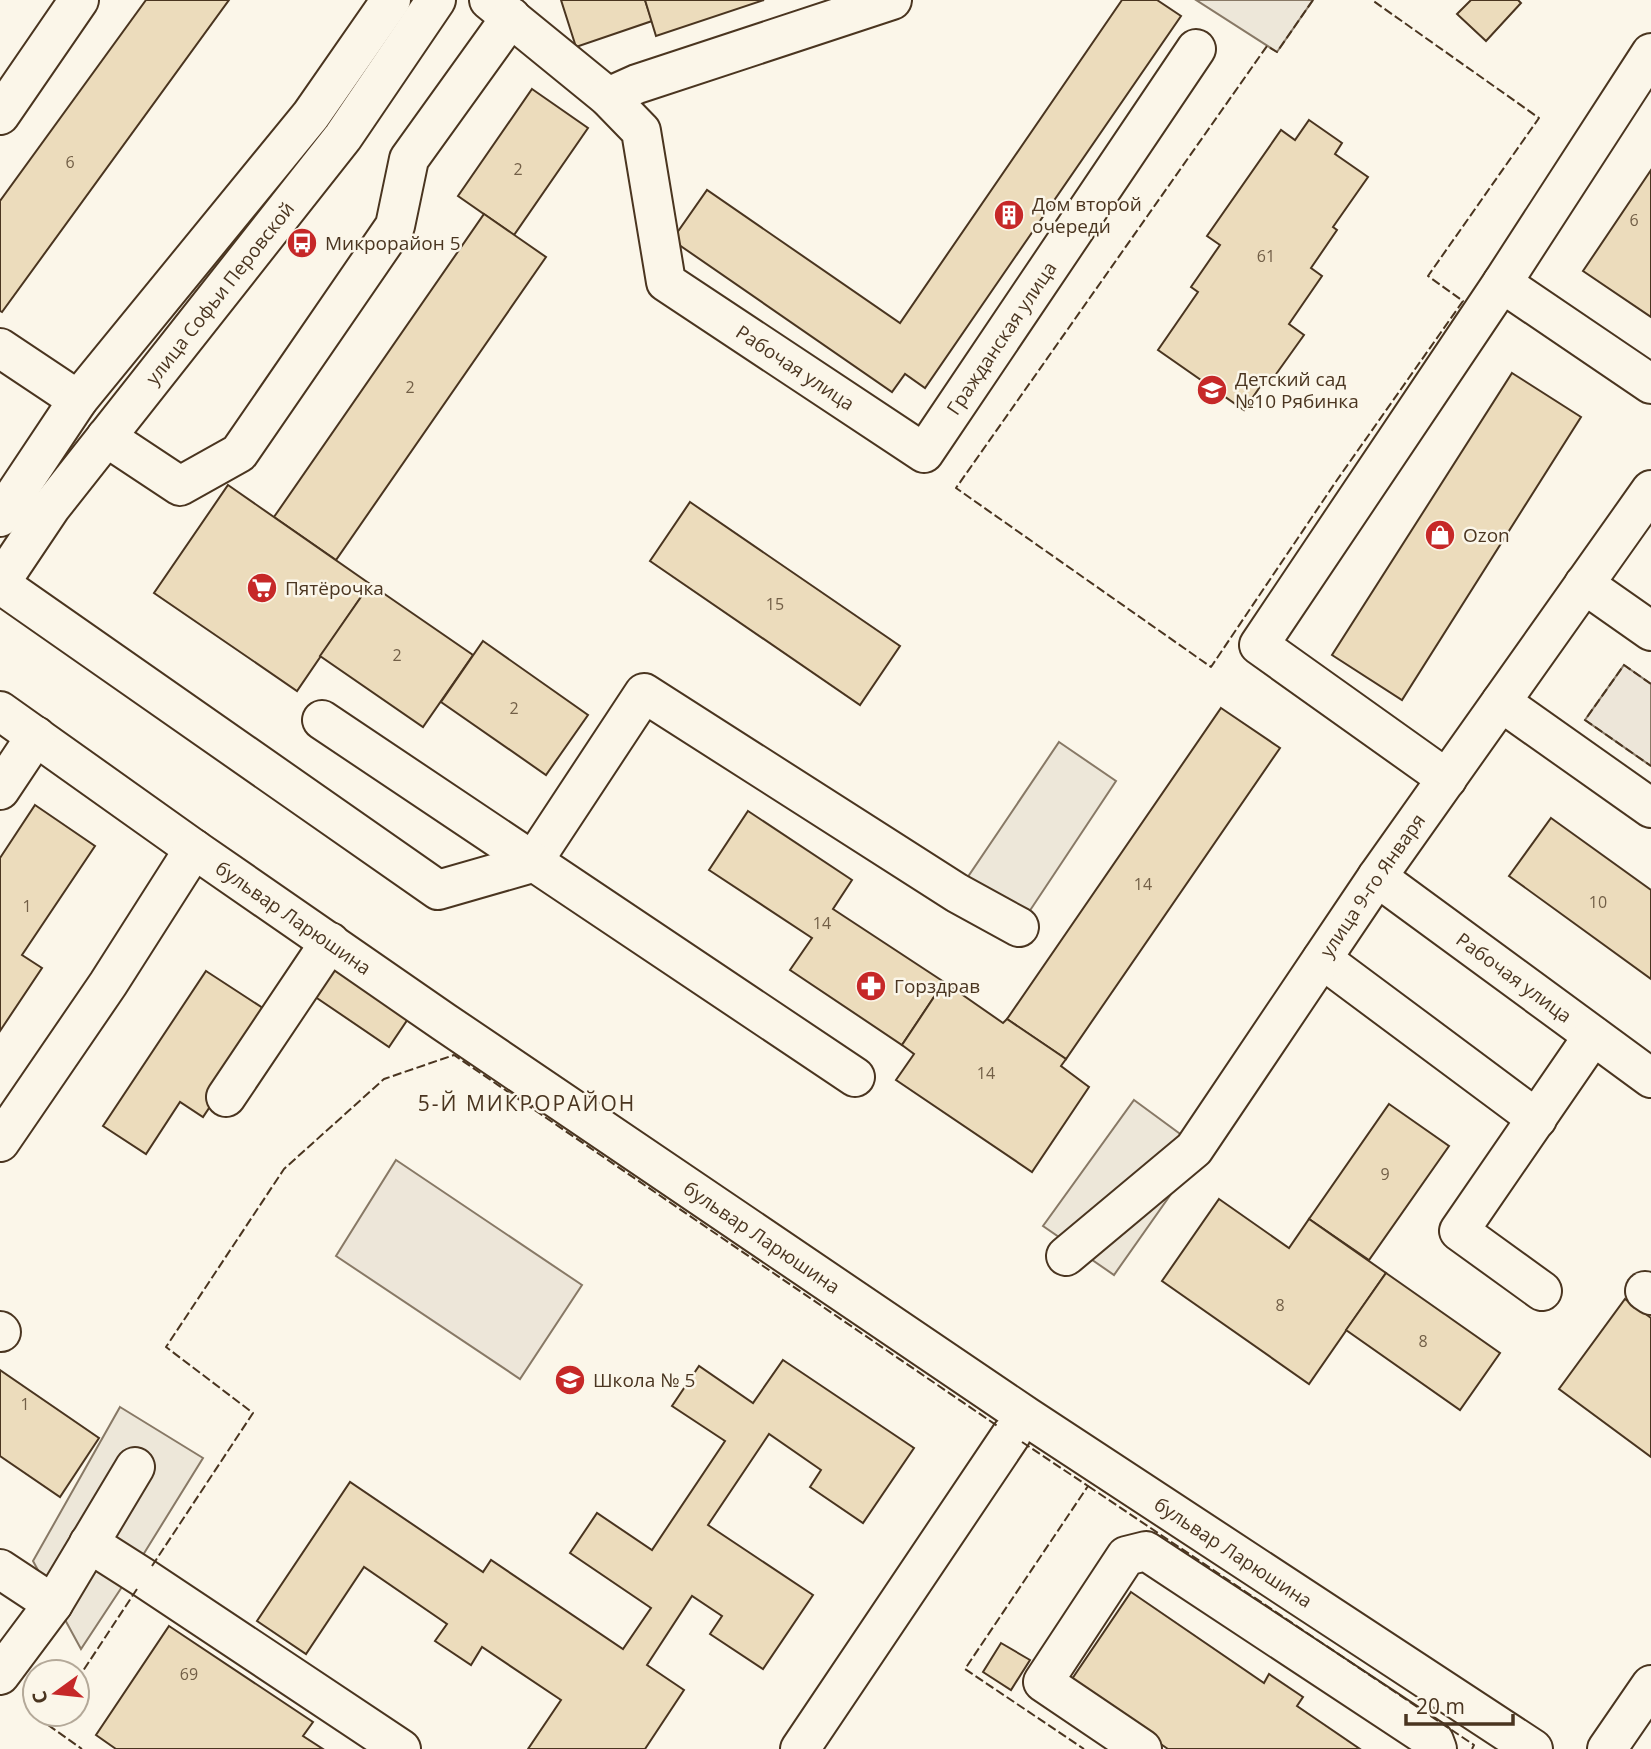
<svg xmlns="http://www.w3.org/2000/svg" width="1651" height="1749" font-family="'Open Sans',sans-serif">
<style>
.green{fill:#ede6d9;stroke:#887966;stroke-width:2}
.parking{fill:#ede7d9;stroke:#887966;stroke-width:2}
.building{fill:#ecdcbc;stroke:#4a3520;stroke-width:2}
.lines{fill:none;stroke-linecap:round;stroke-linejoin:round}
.minor-casing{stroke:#4a3520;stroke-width:42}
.minor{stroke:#fbf6e9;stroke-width:38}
.fence{stroke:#4a3520;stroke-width:2;stroke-dasharray:9 3.5;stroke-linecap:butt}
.labels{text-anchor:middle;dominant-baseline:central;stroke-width:5;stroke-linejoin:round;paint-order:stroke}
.number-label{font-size:16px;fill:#725f47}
.poi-label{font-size:19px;fill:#4a3520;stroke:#fbf6e9;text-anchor:start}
.street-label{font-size:19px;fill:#4a3520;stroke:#fbf6e9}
.neighbourhood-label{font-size:21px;letter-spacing:2px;fill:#4a3520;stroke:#fbf6e9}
</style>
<rect width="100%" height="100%" fill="#fbf6e9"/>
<!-- green -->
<g class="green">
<path d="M1624,665L1651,684V766L1585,720Z"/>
<path d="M396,1160L582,1285L520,1379L336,1256Z"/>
</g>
<!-- parking -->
<g class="parking">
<path d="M1196,0H1313L1277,52Z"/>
<path d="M1059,742L1116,781L1019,927L957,893Z"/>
<path d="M1134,1100L1202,1150L1114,1275L1043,1226Z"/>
<path d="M120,1407L203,1458L143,1555L81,1649L33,1561Z"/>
</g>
<!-- building -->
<g class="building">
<path d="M146,0H229L2,312L0,311V201Z"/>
<path d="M561,0H645L652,21L576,47Z"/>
<path d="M645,0H764L656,36Z"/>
<path d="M1122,0H1157L1181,16L925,388L905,374L892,392L672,240L707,190L900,323Z"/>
<path d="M1471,0H1518L1521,3L1486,41L1457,14Z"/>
<path d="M532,89L588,128L514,235L458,196Z"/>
<path d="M1309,120L1342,143L1335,154L1368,177L1333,227L1337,230L1311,268L1322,276L1289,324L1304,335L1269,384L1264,381L1244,410L1158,350L1198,292L1191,287L1220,245L1207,236L1281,130L1295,140Z"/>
<path d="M1651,170V317L1583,271Z"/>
<path d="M484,214L546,257L336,560L274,517Z"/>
<path d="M1512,373L1581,417L1402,700L1332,655Z"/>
<path d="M228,485L370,584L297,691L154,593Z"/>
<path d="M690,502L900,646L860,705L650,561Z"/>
<path d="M370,584L473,655L423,727L320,656Z"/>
<path d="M483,641L588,715L546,775L441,702Z"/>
<path d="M1221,708L1280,748L1066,1059L1007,1019Z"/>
<path d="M35,805L95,846L22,955L42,968L0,1031V858Z"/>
<path d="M748,811L852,880L833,909L944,982L902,1045L790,970L812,938L709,870Z"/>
<path d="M1551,818L1651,890V979L1509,876Z"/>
<path d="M331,958L412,1013L389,1047L308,992Z"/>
<path d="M206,971L272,1014L203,1117L180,1102L146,1154L103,1126Z"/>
<path d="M944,982L1003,1023L1007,1019L1066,1059L1061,1066L1089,1087L1032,1172L896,1080L914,1054L902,1045Z"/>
<path d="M1389,1104L1449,1146L1369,1260L1309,1219Z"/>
<path d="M1219,1199L1289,1248L1309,1219L1386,1273L1309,1384L1162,1281Z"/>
<path d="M1386,1273L1500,1353L1460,1410L1346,1330Z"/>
<path d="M1625,1299L1651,1318V1457L1559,1389Z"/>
<path d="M783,1360L914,1448L863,1523L810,1487L821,1470L769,1434L708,1525L813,1595L763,1669L710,1634L722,1616L692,1596L647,1665L684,1690L645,1749H528L561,1700L482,1647L471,1665L435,1641L447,1624L364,1567L306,1654L257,1621L350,1482L483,1572L491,1560L623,1649L651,1608L570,1553L597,1513L652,1550L725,1441L672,1406L699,1366L753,1403Z"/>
<path d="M0,1370L99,1438L60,1497L0,1456Z"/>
<path d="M1131,1592L1264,1683L1269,1674L1303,1697L1297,1706L1360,1749H1168L1070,1682Z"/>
<path d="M169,1626L313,1722L303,1736L323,1749H116L96,1735Z"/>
<path d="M1001,1643L1030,1660L1011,1690L983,1672Z"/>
</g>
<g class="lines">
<!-- minor casing -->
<g class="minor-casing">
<g id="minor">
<path id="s1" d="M489,0L608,97L641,131L666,282L924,453L1196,49"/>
<path d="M1651,53L1502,283L1651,384"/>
<path d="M608,97L637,84L892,0"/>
<path d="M0,115L79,0"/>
<path d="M0,348L78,400"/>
<path d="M106,437L180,486L239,453L395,226L409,159L511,17"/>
<path d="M0,517L78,400L311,115L391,0"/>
<path id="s2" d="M0,583L51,507L343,137L436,0"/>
<path d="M0,584L438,890L532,863L644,693L957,893L1019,927"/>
<path d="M1584,584L1651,631"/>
<path d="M1501,702L1651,808"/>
<path id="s3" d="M0,711L194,849L444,1022L1027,1417L1533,1749"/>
<path d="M322,720L855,1077"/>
<path d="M1447,779L1259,645L1502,283"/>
<path d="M0,790L36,736"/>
<path id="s4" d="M1377,877L1651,1078"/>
<path d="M1322,959L1537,1119"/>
<path d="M226,1097L330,942"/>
<path d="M0,1142L108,984L194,849"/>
<path id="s5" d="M1066,1256L1194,1149L1377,877L1651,490"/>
<path d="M1542,1291L1459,1231L1593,1036"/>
<path d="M1645,1291L1651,1295"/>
<path d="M0,1331L1,1332"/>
<path d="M89,1543L144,1578L401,1749"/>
<path d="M0,1569L53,1604L0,1675"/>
<path d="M53,1604L135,1467"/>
<path d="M800,1749L1011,1435"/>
<path d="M1142,1749L1043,1682L1126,1556L1146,1551L1434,1741L1437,1749"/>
<path d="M1607,1749L1651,1685"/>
</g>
</g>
<!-- minor -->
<use href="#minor" class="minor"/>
<!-- fence -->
<g class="fence">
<path d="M1313,0L1277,52L1267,46L956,488L1211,667L1337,480L1463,301L1428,276L1539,118L1372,0"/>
<path d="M1651,684L1624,665L1585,720L1651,766"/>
<path d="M1022,1442L1088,1486L965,1669L1084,1749"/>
<path d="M1088,1486L1474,1745L1472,1749"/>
<path d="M152,1566L253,1413L166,1347L284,1169L384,1079L454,1055L999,1427"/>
<path d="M77,1680L137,1589"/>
<path d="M54,1714L48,1725L82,1749"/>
</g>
</g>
<!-- icons -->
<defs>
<g id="building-disc" transform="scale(1.575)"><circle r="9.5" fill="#c62828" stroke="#fbf6e9"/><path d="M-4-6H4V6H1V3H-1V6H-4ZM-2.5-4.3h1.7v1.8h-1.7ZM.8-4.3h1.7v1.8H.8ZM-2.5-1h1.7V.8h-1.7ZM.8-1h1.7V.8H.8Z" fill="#fff"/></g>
<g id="bus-disc" transform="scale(1.575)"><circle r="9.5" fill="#c62828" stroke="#fbf6e9"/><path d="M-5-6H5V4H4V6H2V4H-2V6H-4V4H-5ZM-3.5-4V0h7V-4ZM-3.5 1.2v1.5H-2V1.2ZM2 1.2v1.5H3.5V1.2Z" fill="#fff"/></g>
<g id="school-disc" transform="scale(1.575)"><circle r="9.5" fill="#c62828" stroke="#fbf6e9"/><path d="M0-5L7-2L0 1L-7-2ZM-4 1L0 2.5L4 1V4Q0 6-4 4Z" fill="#fff"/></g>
<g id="shop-disc" transform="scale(1.575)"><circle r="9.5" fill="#c62828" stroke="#fbf6e9"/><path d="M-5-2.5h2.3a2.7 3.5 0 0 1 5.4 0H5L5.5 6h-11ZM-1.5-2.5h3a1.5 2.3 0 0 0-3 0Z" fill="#fff"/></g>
<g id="supermarket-disc" transform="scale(1.575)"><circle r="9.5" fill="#c62828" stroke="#fbf6e9"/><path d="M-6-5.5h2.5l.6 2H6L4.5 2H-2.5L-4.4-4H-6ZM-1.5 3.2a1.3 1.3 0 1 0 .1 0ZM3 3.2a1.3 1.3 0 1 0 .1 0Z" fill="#fff"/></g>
<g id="pharmacy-disc" transform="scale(1.575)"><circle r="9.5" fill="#c62828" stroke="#fbf6e9"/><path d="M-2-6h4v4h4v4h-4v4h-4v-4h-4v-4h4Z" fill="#fff"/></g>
</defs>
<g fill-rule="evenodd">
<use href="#building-disc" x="1009" y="215"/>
<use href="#bus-disc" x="302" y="243"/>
<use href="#school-disc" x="1212" y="390"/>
<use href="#shop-disc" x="1440" y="535"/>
<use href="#supermarket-disc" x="262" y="588"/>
<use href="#pharmacy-disc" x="871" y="986"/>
<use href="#school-disc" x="570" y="1380"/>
</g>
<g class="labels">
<!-- number labels -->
<g class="number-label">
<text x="70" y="162">6</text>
<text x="518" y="169">2</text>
<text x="1634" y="220">6</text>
<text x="1266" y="256">61</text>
<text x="410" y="387">2</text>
<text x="775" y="604">15</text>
<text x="397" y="655">2</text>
<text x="514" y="708">2</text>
<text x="1143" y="884">14</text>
<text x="1598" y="902">10</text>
<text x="27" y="906">1</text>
<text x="822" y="923">14</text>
<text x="986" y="1073">14</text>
<text x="1385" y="1174">9</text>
<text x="1280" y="1305">8</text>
<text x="1423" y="1341">8</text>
<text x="25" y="1404">1</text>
<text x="189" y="1674">69</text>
</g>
<!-- poi labels -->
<g class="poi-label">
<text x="1032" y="204">Дом второй<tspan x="1032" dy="22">очереди</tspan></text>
<text x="325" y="243">Микрорайон 5</text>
<text x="1235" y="379">Детский сад<tspan x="1235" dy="22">№10 Рябинка</tspan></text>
<text x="1463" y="535">Ozon</text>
<text x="285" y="588">Пятёрочка</text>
<text x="894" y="986">Горздрав</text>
<text x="593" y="1380">Школа № 5</text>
</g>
<!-- street labels -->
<g class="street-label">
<text stroke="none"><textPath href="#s2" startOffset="364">улица Софьи Перовской</textPath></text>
<text stroke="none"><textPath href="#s1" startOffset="802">Гражданская улица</textPath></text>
<text stroke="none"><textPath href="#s1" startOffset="509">Рабочая улица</textPath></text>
<text stroke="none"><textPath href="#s5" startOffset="485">улица 9-го Января</textPath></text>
<text stroke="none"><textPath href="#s3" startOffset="359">бульвар Ларюшина</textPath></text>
<text stroke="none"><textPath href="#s4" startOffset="170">Рабочая улица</textPath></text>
<text stroke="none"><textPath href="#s3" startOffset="926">бульвар Ларюшина</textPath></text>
<text stroke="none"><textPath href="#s3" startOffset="1493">бульвар Ларюшина</textPath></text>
</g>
<!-- neighbourhood labels -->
<g class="neighbourhood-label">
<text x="527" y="1103">5-Й МИКРОРАЙОН</text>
</g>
</g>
<!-- north arrow -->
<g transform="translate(56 1693) rotate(255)"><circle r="33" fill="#fbf6e9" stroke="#b4a999" stroke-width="2"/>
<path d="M0-5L12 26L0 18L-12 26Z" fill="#c62828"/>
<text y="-10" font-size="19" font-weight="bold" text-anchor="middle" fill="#4a3520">С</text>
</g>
<!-- scale -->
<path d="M1406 1714v10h107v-10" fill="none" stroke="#4a3520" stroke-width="3.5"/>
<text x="1416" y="1714" font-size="21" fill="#4a3520" stroke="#fbf6e9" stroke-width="5" paint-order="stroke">20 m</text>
</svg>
